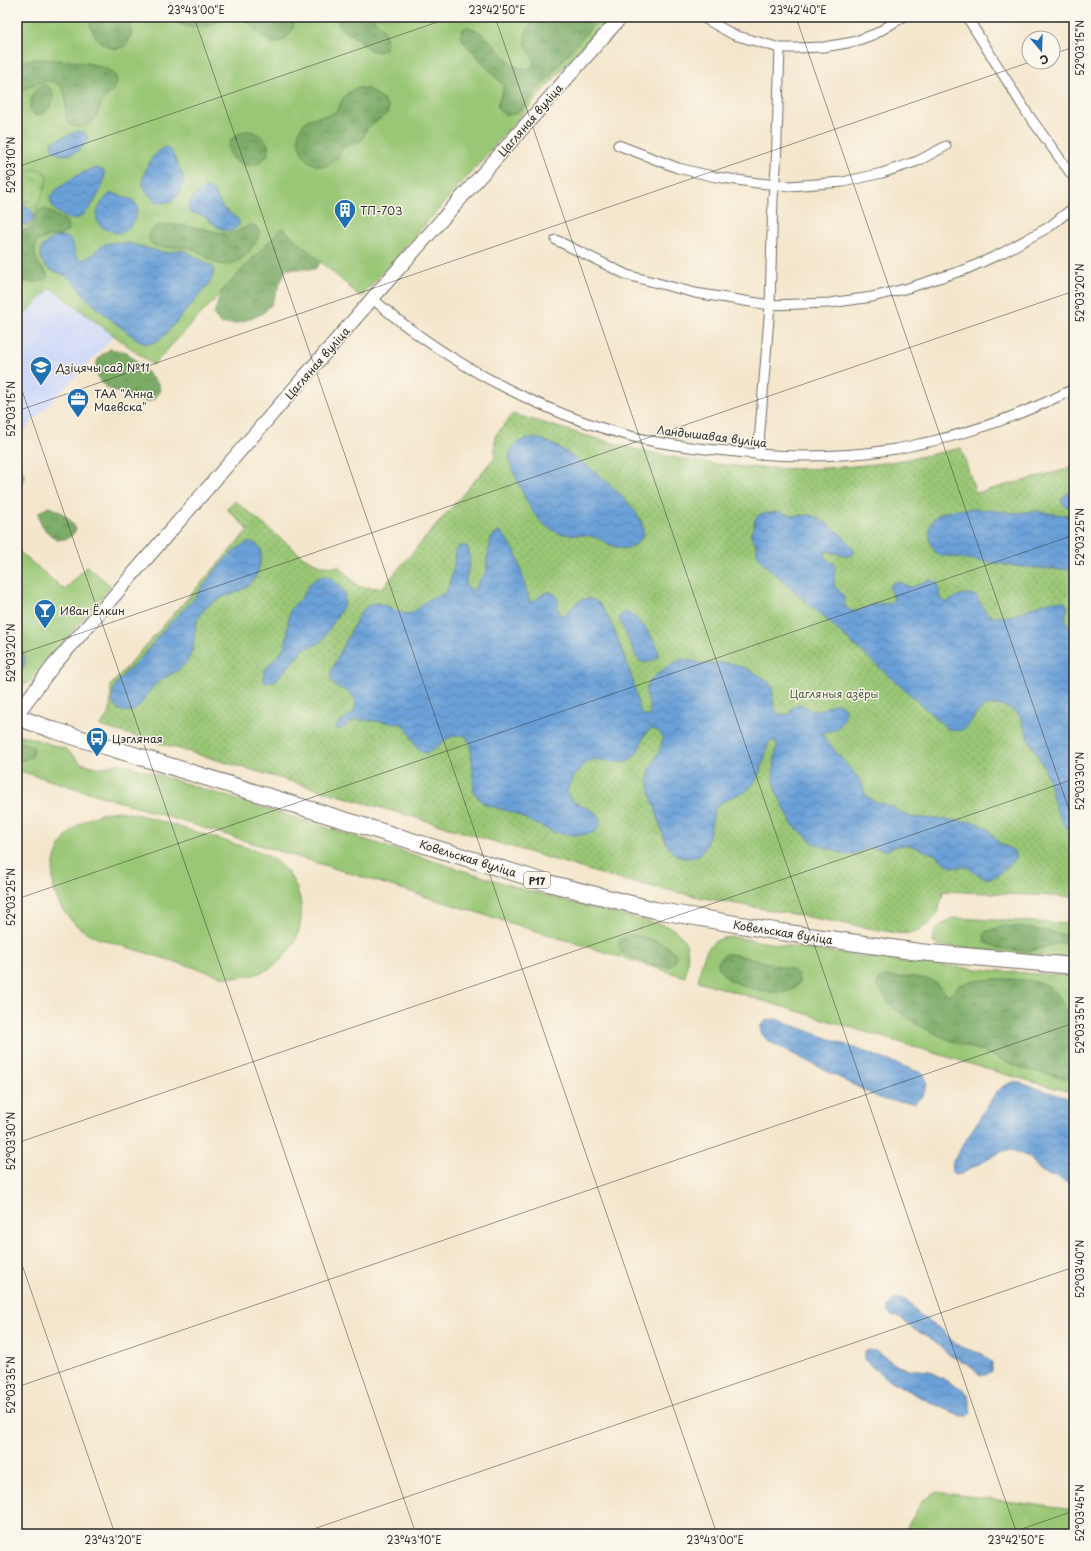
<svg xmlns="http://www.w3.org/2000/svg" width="1091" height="1551" font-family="'Playpen Sans',sans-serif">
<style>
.built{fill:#d0daf9}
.green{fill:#9ac776;stroke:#627950}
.forest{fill:url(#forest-crowns);stroke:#536c49}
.wetland{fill:url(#wetland-marsh);stroke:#627950}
.park{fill:url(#park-dots);stroke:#627950}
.water{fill:url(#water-waves);stroke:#4b6682}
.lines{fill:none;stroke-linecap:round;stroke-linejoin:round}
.street-casing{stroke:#716c63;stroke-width:11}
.secondary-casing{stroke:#716c63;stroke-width:15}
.highway-casing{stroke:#716c63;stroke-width:18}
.street{stroke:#fff;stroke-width:9}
.secondary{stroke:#fff;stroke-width:13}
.highway{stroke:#fff;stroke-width:16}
.ticks{fill:none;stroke:#2b2b2b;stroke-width:1;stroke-opacity:0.45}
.labels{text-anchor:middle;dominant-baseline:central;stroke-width:3;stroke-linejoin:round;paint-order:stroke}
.shield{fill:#fbf7ec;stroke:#696865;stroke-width:1}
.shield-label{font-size:10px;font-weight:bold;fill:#2b2b2b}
.street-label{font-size:11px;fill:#2b2b2b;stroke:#fbf7ec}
.poi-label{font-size:11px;fill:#2b2b2b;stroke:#fbf7ec;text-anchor:start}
.park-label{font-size:11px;fill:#4c5a42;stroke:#fbf7ec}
.neatline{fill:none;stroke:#2b2b2b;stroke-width:1.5}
.ticks-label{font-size:10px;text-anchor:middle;fill:#2b2b2b}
</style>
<defs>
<pattern id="forest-crowns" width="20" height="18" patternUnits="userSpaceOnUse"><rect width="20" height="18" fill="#7bac67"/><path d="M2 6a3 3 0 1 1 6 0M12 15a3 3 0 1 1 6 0" fill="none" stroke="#658c55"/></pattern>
<pattern id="wetland-marsh" width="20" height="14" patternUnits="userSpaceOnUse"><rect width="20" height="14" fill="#9ac776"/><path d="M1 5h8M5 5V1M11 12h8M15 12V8" fill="none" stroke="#7ea261"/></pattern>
<pattern id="park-dots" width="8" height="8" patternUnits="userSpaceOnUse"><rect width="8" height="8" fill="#9ac776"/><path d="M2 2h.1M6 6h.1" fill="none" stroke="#7ea261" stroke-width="1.8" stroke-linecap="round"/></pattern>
<pattern id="water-waves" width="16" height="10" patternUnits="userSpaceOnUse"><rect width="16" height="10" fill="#6ba0d8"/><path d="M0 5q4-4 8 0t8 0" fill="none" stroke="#5883af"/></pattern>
</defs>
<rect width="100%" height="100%" fill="#fbf7ec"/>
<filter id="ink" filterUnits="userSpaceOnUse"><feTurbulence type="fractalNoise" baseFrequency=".025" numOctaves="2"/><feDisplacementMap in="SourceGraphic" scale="8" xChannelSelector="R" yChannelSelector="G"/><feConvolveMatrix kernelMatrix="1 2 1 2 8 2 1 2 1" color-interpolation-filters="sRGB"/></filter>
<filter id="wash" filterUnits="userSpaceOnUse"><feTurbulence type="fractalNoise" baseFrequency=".012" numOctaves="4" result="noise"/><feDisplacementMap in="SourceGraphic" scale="16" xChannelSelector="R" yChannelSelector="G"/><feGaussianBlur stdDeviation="0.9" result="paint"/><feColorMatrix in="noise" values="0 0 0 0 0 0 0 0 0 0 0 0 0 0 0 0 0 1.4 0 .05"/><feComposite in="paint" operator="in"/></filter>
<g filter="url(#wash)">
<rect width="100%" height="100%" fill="#f4e6cc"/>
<!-- built -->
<path class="built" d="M51,288L114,336L17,438V322Z"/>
<!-- green -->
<g class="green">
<path d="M17,17H608L361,297L282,228L153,365L51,288L17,322Z"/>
<path d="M17,550L65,590L87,566L111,586L30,681L17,689Z"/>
<path d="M17,734L66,749L81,763L100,768L120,763L519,888L595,909L668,926C692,940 689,953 685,977L17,770Z"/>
<path d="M120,811L140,815L258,851C332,883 305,985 225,977L97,938C27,907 44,815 120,811Z"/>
<path d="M954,918L1074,924V959L937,945L933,943C932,930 943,922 954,918Z"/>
<path d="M733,937C846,956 960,970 1074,976V1093L997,1072L698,981C703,958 704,938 733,937Z"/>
<path d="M937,1492L1074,1510V1521L1062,1534H903L923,1500Z"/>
</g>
<!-- forest -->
<g class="forest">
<path d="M90,17H127C128,22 131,27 131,32C129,63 88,46 90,17Z"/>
<path d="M172,17H228C221,19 216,23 210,25C198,30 181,28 172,17Z"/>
<path d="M238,17H293C294,25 293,31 287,37C268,55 254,22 238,17Z"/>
<path d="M338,17C347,17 359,15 368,17C386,21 397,57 373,51C366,49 363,41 356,38C346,32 338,31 338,17Z"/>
<path d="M539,17H600L519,111L515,114L506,115C488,107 505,97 503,85L463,41L461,35L462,30L467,27C492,31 503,66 525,70C541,64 530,56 527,47C522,35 529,23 539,17Z"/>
<path d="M38,59C52,60 116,60 117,81C117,91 103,96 100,106C98,111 98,115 94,120C88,127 71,131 66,119C64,113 67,107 66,101C63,70 33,82 17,94V61Z"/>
<path d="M43,85H46L52,90C56,100 48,117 35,115L31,111C28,102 33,88 43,85Z"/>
<path d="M357,88C366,87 370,90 377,95C403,115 377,117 367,129C364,132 364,137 362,140C357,144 350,144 345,147C337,153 339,163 326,166C304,170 290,138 304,123C312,114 326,119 335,112C341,108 340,102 344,97C347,93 353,90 357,88Z"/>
<path d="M247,131C254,131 258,134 263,138C282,156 248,175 234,159C222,146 232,134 247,131Z"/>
<path d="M44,208L66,221L69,228C63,242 35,230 35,251C35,260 41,267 47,273V278C40,284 19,285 17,273L22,261L21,257L17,252V230C36,235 32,211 44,208Z"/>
<path d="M163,224L195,227L226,234L236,232L251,225L256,226L260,233C254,249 236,271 216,263C206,258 198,250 186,247C177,246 145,253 149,233L157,226Z"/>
<path d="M282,228L321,262L315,269H286L271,305L262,314L238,323L221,324L214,315L221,292Z"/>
<path d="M110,349L127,352L159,385L160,391L155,399L147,402L139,401L107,388L98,378L95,368L99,357Z"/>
<path d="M17,459L24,475L21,492L17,495Z"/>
<path d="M49,507C62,511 69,518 76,529C72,538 67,539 57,540C47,532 38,527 39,512Z"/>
<path d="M17,741L32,746L34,749L32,756L24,760L17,761Z"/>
<path d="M1004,926L1030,928L1074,937V946C1059,939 1049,947 1035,950C1023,952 995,949 985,942L984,935L987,931Z"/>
<path d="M629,935C643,936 666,942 675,953V962C673,964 671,966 667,967C660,968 627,957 622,952C619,948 619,945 619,940L624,937Z"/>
<path d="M726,954H732L788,968C794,971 800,975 799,982C793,1003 742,987 730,980C719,973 712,961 726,954Z"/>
<path d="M885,977H915L932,980L949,995C952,992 956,987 960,985C979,977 1030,977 1048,986C1062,994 1063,1010 1074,1019V1080L1024,1069L992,1055L949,1040L916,1024L889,1004L878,987V980Z"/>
</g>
<!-- wetland -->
<path class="wetland" d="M35,169C56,169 44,191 39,202C37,207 36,213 34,218V215L17,199V184L30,170Z"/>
<!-- park -->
<path class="park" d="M513,414C563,428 612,445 662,455C728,469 798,472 865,465C897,462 929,455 961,448L976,493L1064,470L1074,465V897L943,891C940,917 925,937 896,933L704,898L617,879L420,819L100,726L110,712L111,685L248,530L227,509L235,501L302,556L321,566L340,567L359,587L382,588L495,457V436Z"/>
<!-- water -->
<g class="water">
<path d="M78,131L85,132L88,138C84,153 58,163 51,146L52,142Z"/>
<path d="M166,147C174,150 172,155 176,161C179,167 183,172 183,178C184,196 166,212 151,197C148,194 144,189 143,184C141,174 155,149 166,147Z"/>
<path d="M97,168L104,171C108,183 89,214 78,218C71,221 65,218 60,214C53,210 51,205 50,196C59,186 84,169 97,168Z"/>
<path d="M208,188L213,191L223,208L239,220V225C227,240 212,221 201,215C197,213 193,214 189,212L188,206C193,197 198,189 208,188Z"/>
<path d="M112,193L133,200L138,207C138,216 130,230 121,233C115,233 111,231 105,229C94,223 95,214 101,204C104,199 107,195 112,193Z"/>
<path d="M17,199L30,209L34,215L32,221L27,225L17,223Z"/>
<path d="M56,237C71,235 73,241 75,255L81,260C92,259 97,245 109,243C129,240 145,249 163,252C170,254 175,250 181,250C188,250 191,255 197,258C212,265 219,266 209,284L164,336C155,343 149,346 139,341C123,329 107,317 93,304C83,296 78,284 67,277C58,270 45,272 41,258C38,247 47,241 56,237Z"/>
<path d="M534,438C539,439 544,440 548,442C570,451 655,511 642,537C639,541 636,545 631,547C617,552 606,541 594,537C587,535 580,535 573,535C541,535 527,505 517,479C513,472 508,462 510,453C513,442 524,439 534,438Z"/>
<path d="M1074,492V509L1065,506L1061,501C1063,494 1068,493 1074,492Z"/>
<path d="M966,509H980L1014,513L1035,511L1062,515L1074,514V570L1023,567L939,555C927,547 925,521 940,514C948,510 958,510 966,509Z"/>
<path d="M779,512C784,513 789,515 794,516C800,516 807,514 813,516C823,519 854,542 854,553L850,556C841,557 834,550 825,552L824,555L825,558L834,564L835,567L834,584L835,587L843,595L845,606C856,618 864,606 875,604C883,602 891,608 894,598L889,586C898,576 904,587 913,587L926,581L933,580L938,584L940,599L946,602C953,600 958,594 966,594C986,592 977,618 1000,617C1020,617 1045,596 1065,602L1068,608C1064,616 1064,624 1074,627V836C1054,817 1054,798 1046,773C1042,760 1032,748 1027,735C1024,729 1023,721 1019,715C1016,711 1011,709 1006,707C965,695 980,740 948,729L762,562L757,553L756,544L751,536V532L754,526L755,519L760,514Z"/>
<path d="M498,532H502L516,553L530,602C538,602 540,592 549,592C562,593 556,608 560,615H564C572,610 574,601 585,599C590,598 595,600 599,603C611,616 628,666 634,684C636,694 637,709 644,716H649L650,713C651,704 644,694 647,686C649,679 674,661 681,660C690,658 698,664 708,664C714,664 720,662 726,663C740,664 763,675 772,686C774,697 770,708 781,715L789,714L792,711L791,709L794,706L800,704C805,706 808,711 815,711C825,711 835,697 845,708C846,715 842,725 836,729C832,731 827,731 823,733V737L856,775L862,783L865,794L871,800L893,807L901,813L911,817L975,822L988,829L999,843L1013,850L1015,854V858L1008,866L996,876L987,879L980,876L967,867H950L936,855L909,845H900L887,850L869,848L857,853L847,855L815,844L792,824L776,791L773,775L777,744L774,740L770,741L768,745C763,761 760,784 743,793C733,797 724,799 716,807C708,823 713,861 684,858C675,856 669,850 666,843C662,832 659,821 656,811C654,802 649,793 649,784C648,780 649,774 650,769C654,759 674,733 652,729C639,733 643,754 629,760C615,767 597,753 584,764C581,767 579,771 576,774C571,780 568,785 567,793C570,798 573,802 578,804C590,810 610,815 595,832L582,835H572L553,832L511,812L487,805L482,802L474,792L471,745L466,736C445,732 440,749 426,753C411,752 414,730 401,724C397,723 358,719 355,720C348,722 344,731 336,729L337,724L353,713L356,703C350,682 329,696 331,671L360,613C380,589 393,618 411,613C418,610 422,604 428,600C433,597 439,597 443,594C452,588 454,562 456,551L460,546H467C473,557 467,573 465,584L470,590L475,589L479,581L487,571V560L491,538Z"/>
<path d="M251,542C258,544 262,548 261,555C258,603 221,585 200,615C192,626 197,642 190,656C182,673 168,673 156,684C147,692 143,703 135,710C118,716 107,704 115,687C121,675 134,666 143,656C150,648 155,639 162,632C171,621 182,612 192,601C205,585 230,546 251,542Z"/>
<path d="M325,576L331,578L343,589L345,594L344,605L323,639L318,644L304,649L276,680L267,683L264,682C259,668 277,660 283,649C290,637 286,625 290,613C291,606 297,602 301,598C308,587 311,578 325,576Z"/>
<path d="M625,612C638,615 658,642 659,655L656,659L646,663L640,661L637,658L620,621V615Z"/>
<path d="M17,647C27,655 28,667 17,675Z"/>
<path d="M776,1019L922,1073C932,1083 924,1096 915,1103L885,1100L877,1097L768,1041L761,1033V1025L765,1021Z"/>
<path d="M1013,1082L1020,1083L1074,1100V1185L1041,1171L1029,1157L1012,1150L1003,1151L961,1174L956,1175L952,1172L953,1161L994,1095L1003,1086Z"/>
<path d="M898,1298L903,1299L910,1303L919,1315L941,1329L956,1344L963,1348L983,1354L992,1363V1371L986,1375H980L968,1364L951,1356L927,1336L913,1329L901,1318L891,1315L888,1312V1306L894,1300Z"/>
<path d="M867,1350L876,1351L898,1366L907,1369L930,1371L964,1391L968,1395L971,1412L967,1416H962C934,1405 883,1381 864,1359V1352Z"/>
</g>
</g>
<g filter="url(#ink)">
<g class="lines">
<!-- street casing -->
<g class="street-casing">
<g id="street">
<path d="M702,17L734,35L780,48H795L824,47L853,42L875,34L903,17"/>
<path d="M967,17L1027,113L1074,178"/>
<path d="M618,145L678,168L716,177L758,183L789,186L843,182L882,173L918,161L946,146"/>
<path d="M556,240L627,275L695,293L770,305L830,303L872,297L908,288L967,269L1002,253L1049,227L1074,207"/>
<path d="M373,299C448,365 557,422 656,442C679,446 703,449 727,451C784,458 840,458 896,449C907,447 918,444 929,442C980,430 1028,412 1074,389"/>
<path d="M758,455L770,305L773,198L776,168L780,48"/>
</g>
</g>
<!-- secondary casing -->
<g class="secondary-casing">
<path id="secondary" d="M17,714L53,666L133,574L378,292L621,17"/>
</g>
<!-- highway casing -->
<g class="highway-casing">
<path id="highway" d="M17,717L53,730L548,883L655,910L781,932L919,952L1074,966"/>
</g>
<!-- street -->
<use href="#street" class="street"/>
<!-- secondary -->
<use href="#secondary" class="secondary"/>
<!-- highway -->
<use href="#highway" class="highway"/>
</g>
</g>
<!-- ticks -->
<path class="ticks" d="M194,17L717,1534M495,17L1017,1534M796,17L1074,824M1053,54L1074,47M17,167L452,17M17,376L416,1534M17,411L1030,62M17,655L1074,291M17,899L1074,535M17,1143L1074,779M17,1250L115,1534M17,1387L1074,1023M299,1534L1074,1267M1007,1534L1074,1511"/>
<!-- icons -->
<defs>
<g id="building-pin" transform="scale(1.15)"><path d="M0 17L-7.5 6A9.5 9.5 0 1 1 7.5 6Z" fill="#1f6fb2" stroke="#fbf7ec"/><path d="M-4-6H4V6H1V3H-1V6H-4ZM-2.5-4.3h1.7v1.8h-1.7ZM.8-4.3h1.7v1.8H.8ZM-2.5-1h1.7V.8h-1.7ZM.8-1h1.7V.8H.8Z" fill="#fff"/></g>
<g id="school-pin" transform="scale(1.15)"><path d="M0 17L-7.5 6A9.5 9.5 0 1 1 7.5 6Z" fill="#1f6fb2" stroke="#fbf7ec"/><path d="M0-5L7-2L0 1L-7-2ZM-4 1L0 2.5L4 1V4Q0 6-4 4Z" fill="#fff"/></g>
<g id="office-pin" transform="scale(1.15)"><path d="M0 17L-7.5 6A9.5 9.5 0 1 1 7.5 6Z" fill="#1f6fb2" stroke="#fbf7ec"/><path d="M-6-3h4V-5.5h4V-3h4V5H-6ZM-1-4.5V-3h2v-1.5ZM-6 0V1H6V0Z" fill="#fff"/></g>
<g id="bar-pin" transform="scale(1.15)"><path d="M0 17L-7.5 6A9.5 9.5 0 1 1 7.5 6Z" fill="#1f6fb2" stroke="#fbf7ec"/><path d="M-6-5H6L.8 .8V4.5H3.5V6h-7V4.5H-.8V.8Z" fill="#fff"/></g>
<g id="bus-pin" transform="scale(1.15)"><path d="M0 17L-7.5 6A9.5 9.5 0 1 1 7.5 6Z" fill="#1f6fb2" stroke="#fbf7ec"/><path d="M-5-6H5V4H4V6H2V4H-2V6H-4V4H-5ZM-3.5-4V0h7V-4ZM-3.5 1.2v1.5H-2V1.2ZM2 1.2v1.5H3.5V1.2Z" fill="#fff"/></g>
</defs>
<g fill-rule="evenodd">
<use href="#building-pin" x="345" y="210"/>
<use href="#school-pin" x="41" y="367"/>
<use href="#office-pin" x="78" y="399"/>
<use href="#bar-pin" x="45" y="610"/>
<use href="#bus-pin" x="97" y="738"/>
</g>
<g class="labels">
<!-- shield labels -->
<rect class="shield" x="524" y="872" width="26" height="16" rx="3"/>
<g class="shield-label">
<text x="537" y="880">Р17</text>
</g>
<!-- street labels -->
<g class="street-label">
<text transform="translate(530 120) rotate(-49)">Цагляная вуліца</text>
<text transform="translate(317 363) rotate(-49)">Цагляная вуліца</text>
<text transform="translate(712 436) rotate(7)">Ландышавая вуліца</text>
<text transform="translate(468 858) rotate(17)">Ковельская вуліца</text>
<text transform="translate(783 932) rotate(9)">Ковельская вуліца</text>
</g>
<!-- poi labels -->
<g class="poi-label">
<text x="360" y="210">ТП-703</text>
<text x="56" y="367">Дзіцячы сад №11</text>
<text x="94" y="393">ТАА "Анна<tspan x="94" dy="13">Маевска"</tspan></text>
<text x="60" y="610">Иван Ёлкин</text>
<text x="112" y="738">Цэгляная</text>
</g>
<!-- park labels -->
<g class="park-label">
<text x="834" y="693">Цагляныя азёры</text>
</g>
</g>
<!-- margin -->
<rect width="1091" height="1551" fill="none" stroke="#fbf7ec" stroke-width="44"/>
<!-- north arrow -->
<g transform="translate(1041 50) rotate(161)"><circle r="19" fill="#fbf7ec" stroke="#a8a59f"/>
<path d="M0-3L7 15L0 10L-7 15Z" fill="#1f6fb2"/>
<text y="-6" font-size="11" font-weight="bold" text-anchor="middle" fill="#2b2b2b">С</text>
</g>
<rect x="22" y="22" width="1047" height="1507" class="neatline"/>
<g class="ticks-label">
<text x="196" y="14">23°43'00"E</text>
<text x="497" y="14">23°42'50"E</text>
<text x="798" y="14">23°42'40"E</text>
<text transform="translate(1080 48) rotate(-90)" y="4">52°03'15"N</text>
<text transform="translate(11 165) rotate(-90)" y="4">52°03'10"N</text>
<text transform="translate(1080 293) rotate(-90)" y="4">52°03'20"N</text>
<text transform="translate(11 409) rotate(-90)" y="4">52°03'15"N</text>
<text transform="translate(1080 537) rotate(-90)" y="4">52°03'25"N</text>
<text transform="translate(11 653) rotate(-90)" y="4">52°03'20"N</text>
<text transform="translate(1080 781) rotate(-90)" y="4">52°03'30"N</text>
<text transform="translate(11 897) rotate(-90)" y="4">52°03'25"N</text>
<text transform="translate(1080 1025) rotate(-90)" y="4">52°03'35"N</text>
<text transform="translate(11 1141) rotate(-90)" y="4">52°03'30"N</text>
<text transform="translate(1080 1269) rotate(-90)" y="4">52°03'40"N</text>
<text transform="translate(11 1385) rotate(-90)" y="4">52°03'35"N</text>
<text transform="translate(1080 1513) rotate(-90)" y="4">52°03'45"N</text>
<text x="113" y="1544">23°43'20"E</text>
<text x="414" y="1544">23°43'10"E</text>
<text x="715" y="1544">23°43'00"E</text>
<text x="1016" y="1544">23°42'50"E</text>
</g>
</svg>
